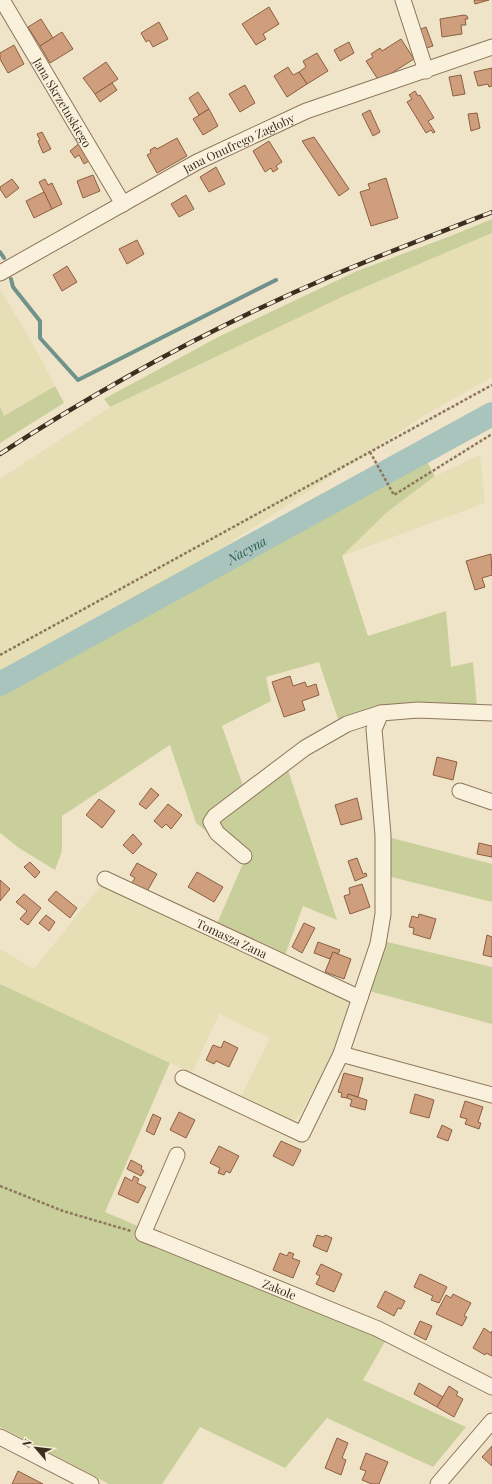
<svg xmlns="http://www.w3.org/2000/svg" width="492" height="1484" font-family="'Playfair Display',serif">
<style>
.farmland{fill:#e6deb5}
.green{fill:#c9cf9b}
.lines{fill:none;stroke-linecap:round;stroke-linejoin:round}
.stream{stroke:#6f938a;stroke-width:4}
.river{stroke:#a9c4bc;stroke-width:24}
.building{fill:#cf9f7d;stroke:#8d5f41}
.minor-casing{stroke:#8d765c;stroke-width:17}
.path{stroke:#8d765c;stroke-width:2.5;stroke-dasharray:3 2;stroke-linecap:butt}
.minor{stroke:#faf1dc;stroke-width:15}
.rail-casing{stroke:#3d2e20;stroke-width:4.5}
.rail{stroke:#f7eed8;stroke-width:3;stroke-dasharray:9;stroke-linecap:butt}
.labels{text-anchor:middle;dominant-baseline:central;stroke-width:3;stroke-linejoin:round;paint-order:stroke}
.street-label{font-size:12px;fill:#3d2e20;stroke:#f7eed8}
.water-label{font-size:13px;font-style:italic;fill:#2f5d5a;stroke:#f7eed8}
</style>
<rect width="100%" height="100%" fill="#f0e4c8"/>
<!-- farmland -->
<g class="farmland">
<path d="M492,233V377L425,415L113,619L0,676V479L110,407L344,296Z"/>
<path d="M0,289L38,353L55,386L4,417L0,406Z"/>
<path d="M480,455L485,503L342,556L386,513L435,476Z"/>
<path d="M101,885L354,1002L333,1055L298,1118L290,1121L240,1098L270,1038L219,1014L192,1073L0,984V949L34,969Z"/>
</g>
<!-- green -->
<g class="green">
<path d="M492,219V233L344,296L110,407L104,399L220,336L357,271L453,235Z"/>
<path d="M55,386L64,403L0,443V406L4,416Z"/>
<path d="M427,462L435,476L386,513L342,556L368,636L446,611L451,667L473,662L477,706L372,709L338,719L319,662L266,677L271,701L222,726L246,794L288,770L337,920L303,906L284,958L216,926L244,861L196,823L170,745L62,816V851L55,870L19,848L0,833V691Z"/>
<path d="M388,837L492,864V902L387,876Z"/>
<path d="M383,941L492,967V1024L369,991Z"/>
<path d="M0,984L170,1063L105,1212L140,1227L134,1237L154,1244L386,1340L363,1380L466,1427L433,1467L327,1418L285,1468L200,1427L162,1484H109L0,1427Z"/>
</g>
<g class="lines">
<!-- stream -->
<g class="stream">
<path d="M0,252L4,258"/>
<path d="M11,279L13,287L40,321V338L78,380L276,280"/>
</g>
<!-- river -->
<path class="river" id="s1" d="M0,684L492,414"/>
</g>
<!-- building -->
<g class="building">
<path d="M474,0H489L475,4Z"/>
<path d="M269,7L279,24L263,34L266,39L256,45L242,24Z"/>
<path d="M464,15L467,16L468,19H465L466,25H461L462,34L442,37L440,19Z"/>
<path d="M41,19L53,38L40,46L28,27Z"/>
<path d="M159,22L168,39L153,47L149,40L146,42L141,33Z"/>
<path d="M426,27L433,46L423,49L418,30Z"/>
<path d="M62,32L73,49L50,63L40,46Z"/>
<path d="M401,39L414,59L379,81L366,61L373,57L371,54L380,48L382,51Z"/>
<path d="M349,42L354,53L340,61L334,50Z"/>
<path d="M14,45L24,64L8,73L0,59V53Z"/>
<path d="M317,53L328,71L307,84L299,72L306,67L303,61Z"/>
<path d="M106,62L118,79L95,94L83,78Z"/>
<path d="M288,67L293,75L299,72L307,84L287,97L274,76Z"/>
<path d="M492,68V86L489,87L488,84L478,86L474,72Z"/>
<path d="M461,75L465,94L453,96L449,77Z"/>
<path d="M112,83L117,90L100,102L95,94Z"/>
<path d="M245,85L255,103L240,112L229,94Z"/>
<path d="M415,91L418,96L420,95L434,118L428,121L435,132L433,133L431,130L426,133L407,102L412,99L409,95Z"/>
<path d="M198,92L209,109L199,115L189,98Z"/>
<path d="M209,109L218,126L203,135L193,119Z"/>
<path d="M370,110L380,132L373,136L362,114Z"/>
<path d="M477,113L480,128L471,131L468,114Z"/>
<path d="M42,132L51,149L43,153L38,141L40,140L37,134Z"/>
<path d="M314,137L349,189L339,196L302,141Z"/>
<path d="M177,138L187,156L157,173L147,155L151,153L150,150L155,147L157,149Z"/>
<path d="M269,141L282,162L276,166L278,169L273,172L271,168L265,172L253,151Z"/>
<path d="M81,142L92,159L84,164L79,155L75,158L70,151Z"/>
<path d="M216,167L225,184L209,192L200,177Z"/>
<path d="M93,175L100,191L83,198L77,181Z"/>
<path d="M386,178L398,218L371,226L360,192L370,189L368,184Z"/>
<path d="M12,179L19,188L6,198L0,189V187Z"/>
<path d="M45,179L48,185L52,183L62,204L52,209L39,182Z"/>
<path d="M44,192L52,209L34,218L26,201Z"/>
<path d="M186,195L194,209L179,217L171,204Z"/>
<path d="M137,240L144,254L127,264L119,249Z"/>
<path d="M67,266L77,282L62,291L53,275Z"/>
<path d="M491,554L492,575L482,578L485,587L475,590L466,561Z"/>
<path d="M290,676L293,686L305,682L307,687L316,684L319,695L302,701L305,710L284,717L272,682Z"/>
<path d="M437,757L457,762L453,780L433,775Z"/>
<path d="M151,788L159,795L146,809L139,804Z"/>
<path d="M357,798L362,819L341,825L335,805Z"/>
<path d="M99,799L115,811L102,828L86,815Z"/>
<path d="M168,804L182,815L171,829L166,824L162,828L154,821Z"/>
<path d="M133,834L142,844L133,854L123,845Z"/>
<path d="M479,843L492,846V857L477,854Z"/>
<path d="M357,858L363,874L366,873L367,876L355,881L348,861Z"/>
<path d="M30,862L40,872L35,878L24,867Z"/>
<path d="M137,863L157,874L146,893L131,884L135,878L130,875Z"/>
<path d="M197,872L223,887L214,902L188,887Z"/>
<path d="M0,880L10,889L0,901Z"/>
<path d="M362,884L370,907L350,914L344,896L350,894L349,888Z"/>
<path d="M56,891L77,908L70,918L48,900Z"/>
<path d="M24,894L41,908L28,925L20,919L27,911L16,902Z"/>
<path d="M419,914L436,919L430,939L413,934L414,928L409,927L412,916L418,918Z"/>
<path d="M46,915L55,922L49,931L39,923Z"/>
<path d="M304,923L315,928L302,953L292,947Z"/>
<path d="M487,935L492,937V957L483,955Z"/>
<path d="M318,942L340,950L338,954L333,952L330,959L314,953Z"/>
<path d="M333,952L351,959L344,979L325,972Z"/>
<path d="M224,1041L238,1048L229,1067L216,1061L214,1064L206,1060L213,1045L221,1048Z"/>
<path d="M344,1073L363,1078L358,1097L348,1094L347,1098L341,1097L342,1093L338,1092Z"/>
<path d="M348,1094L367,1100L365,1110L350,1106L352,1100L347,1098Z"/>
<path d="M415,1094L434,1100L429,1118L410,1113Z"/>
<path d="M465,1101L483,1107L478,1122L481,1123L479,1129L465,1124L467,1119L460,1117Z"/>
<path d="M179,1112L195,1120L186,1138L170,1130Z"/>
<path d="M153,1114L161,1118L154,1135L146,1131Z"/>
<path d="M442,1125L452,1130L448,1141L437,1137Z"/>
<path d="M281,1141L301,1150L293,1166L273,1156Z"/>
<path d="M219,1146L239,1156L230,1173L226,1171L224,1175L218,1173L220,1168L210,1163Z"/>
<path d="M131,1160L142,1166L141,1169L144,1171L141,1176L127,1169Z"/>
<path d="M134,1176L139,1179L137,1183L146,1187L138,1203L118,1194L125,1177L132,1181Z"/>
<path d="M317,1235L324,1237L325,1235L332,1238L327,1252L313,1246Z"/>
<path d="M289,1252L294,1254L292,1258L300,1261L293,1278L273,1270L280,1253L287,1256Z"/>
<path d="M321,1264L342,1274L334,1292L316,1284L320,1276L316,1274Z"/>
<path d="M420,1274L447,1287L439,1303L431,1300L433,1296L414,1287Z"/>
<path d="M385,1291L405,1301L401,1309L398,1308L394,1316L377,1307Z"/>
<path d="M453,1294L471,1303L464,1316L467,1317L462,1326L436,1314L446,1295L451,1298Z"/>
<path d="M420,1321L432,1326L426,1340L414,1334Z"/>
<path d="M484,1328L491,1333L492,1331V1356L486,1353L485,1355L473,1348Z"/>
<path d="M419,1383L443,1397L437,1407L414,1394Z"/>
<path d="M449,1386L458,1392L456,1395L463,1399L454,1417L437,1407Z"/>
<path d="M337,1438L348,1443L342,1458L346,1460L341,1475L325,1468Z"/>
<path d="M492,1446V1466L482,1457Z"/>
<path d="M366,1453L388,1462L379,1484H372L362,1480L366,1471L360,1469Z"/>
<path d="M18,1471L43,1484H12Z"/>
</g>
<g class="lines">
<!-- minor casing -->
<g class="minor-casing">
<g id="minor">
<path id="s2" d="M2,0L123,204"/>
<path d="M403,0L426,71"/>
<path id="s3" d="M0,273L197,162L306,111L492,47"/>
<path d="M460,791L492,802"/>
<path d="M244,856L217,833L211,822L215,816L305,748L347,724L381,713"/>
<path id="s4" d="M105,879L360,998"/>
<path d="M341,1054L492,1095"/>
<path d="M183,1078L302,1134L341,1054L378,944L383,914V835L374,729L381,713L418,710L492,713"/>
<path id="s5" d="M177,1155L143,1234L159,1240L378,1329L492,1387"/>
<path d="M0,1437L91,1484"/>
<path d="M438,1484L492,1421"/>
</g>
</g>
<!-- path -->
<g class="path">
<path d="M370,452L394,495L492,434"/>
<path d="M0,655L492,385"/>
<path d="M0,1186L63,1211L131,1231"/>
</g>
<!-- minor -->
<use href="#minor" class="minor"/>
<!-- rail casing -->
<g class="rail-casing">
<path id="rail" d="M0,454C104,386 215,326 329,277C383,254 438,233 492,212"/>
</g>
<!-- rail -->
<use href="#rail" class="rail"/>
</g>
<g class="labels">
<!-- street labels -->
<g class="street-label">
<text stroke="none"><textPath href="#s2" startOffset="119">Jana Skrzetuskiego</textPath></text>
<text stroke="none"><textPath href="#s3" startOffset="272">Jana Onufrego Zagłoby</textPath></text>
<text stroke="none"><textPath href="#s4" startOffset="140">Tomasza Zana</textPath></text>
<text stroke="none"><textPath href="#s5" startOffset="233">Zakole</textPath></text>
</g>
<!-- water labels -->
<g class="water-label">
<text stroke="none"><textPath href="#s1" startOffset="281">Nacyna</textPath></text>
</g>
</g>
<!-- north arrow -->
<g transform="translate(36 1448) rotate(298)" stroke="#f7eed8" stroke-width="3" paint-order="stroke">
<path d="M0-3L7 15L0 10L-7 15Z" fill="#3d2e20"/>
<text y="-6" font-size="11" font-weight="bold" text-anchor="middle" fill="#3d2e20">N</text>
</g>
</svg>
